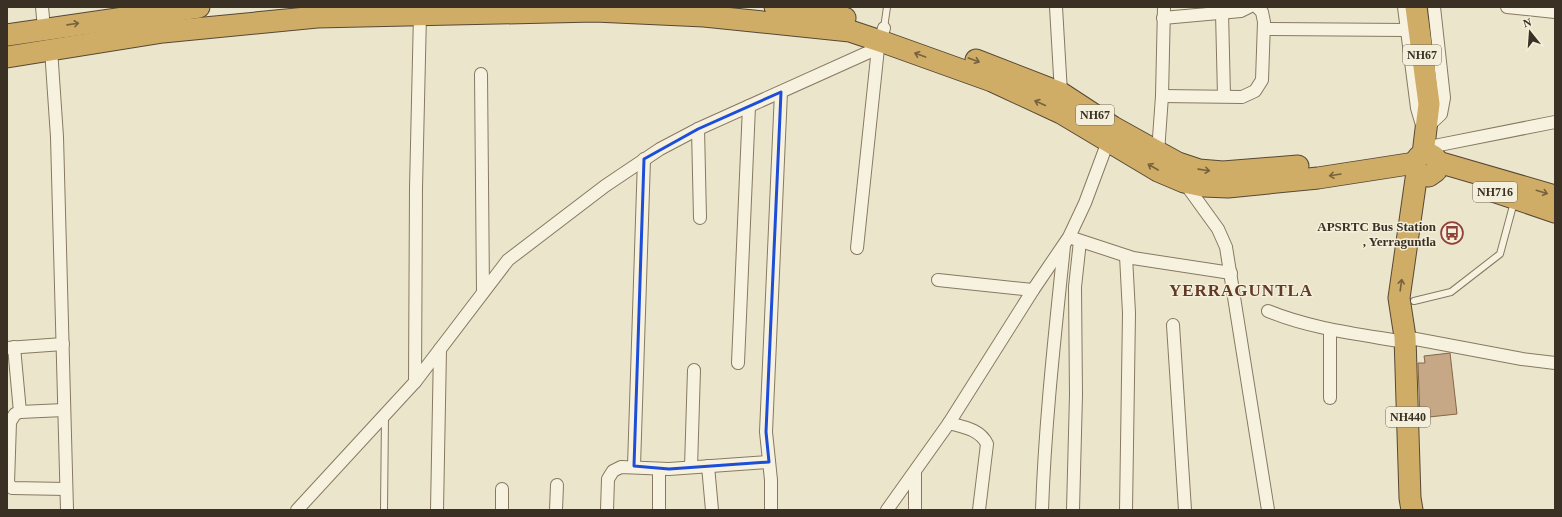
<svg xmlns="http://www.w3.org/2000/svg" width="1562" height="517" font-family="Georgia,serif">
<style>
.building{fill:#c6a786;stroke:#84674a}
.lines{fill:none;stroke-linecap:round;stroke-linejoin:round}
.lane-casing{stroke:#877961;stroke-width:8}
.street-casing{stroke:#877961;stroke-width:14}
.highway-casing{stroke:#564835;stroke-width:23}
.lane{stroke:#f7f2df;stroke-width:6}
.street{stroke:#f7f2df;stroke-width:12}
.highway{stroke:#d0ad67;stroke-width:21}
.oneway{stroke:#76623e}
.marked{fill:none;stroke:#1d4ed8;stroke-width:3;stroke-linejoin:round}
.labels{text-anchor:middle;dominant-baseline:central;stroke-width:3;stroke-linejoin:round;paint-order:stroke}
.shield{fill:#f3efdb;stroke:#72695a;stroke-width:1}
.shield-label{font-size:12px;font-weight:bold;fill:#3a3023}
.poi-label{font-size:13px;font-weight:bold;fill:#3a3023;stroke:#f3efdb;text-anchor:end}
.district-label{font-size:17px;font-weight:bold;letter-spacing:1px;fill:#623927;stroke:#f3efdb}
</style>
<rect width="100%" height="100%" fill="#ebe5cc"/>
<!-- building -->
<path class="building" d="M1450,353L1457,414L1420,418L1418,363H1425L1424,356Z"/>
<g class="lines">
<!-- lane casing -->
<g class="lane-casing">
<g id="lane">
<path d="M884,28L887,7"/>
<path d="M1414,301L1451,292L1500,254L1514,202"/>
<path d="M384,510L385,416"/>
</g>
</g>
<!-- street casing -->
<g class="street-casing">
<g id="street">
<path d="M42,7L44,28"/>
<path d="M1056,7L1061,93"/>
<path d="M1404,7L1417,108L1422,125"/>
<path d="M1507,7L1555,12"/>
<path d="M1222,12L1224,96"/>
<path d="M1163,18L1241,11L1249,7"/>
<path d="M1264,29L1407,30"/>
<path d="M51,49L57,137L67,510"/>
<path d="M481,74L483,292"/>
<path d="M1162,96L1242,97L1255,91L1262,80L1264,22L1262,12L1257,7"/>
<path d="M1426,128L1441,114L1444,98L1434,7"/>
<path d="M698,129L700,218"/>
<path d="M1424,148L1555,122"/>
<path d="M1158,152L1162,96L1164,7"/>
<path d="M1184,182L1218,229L1226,247L1268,510"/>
<path d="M1072,238L1133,258L1231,273"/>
<path d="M857,248L878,48"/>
<path d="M938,280L1033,290"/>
<path d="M1268,311C1312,329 1358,334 1405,342"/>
<path d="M1173,325L1185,510"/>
<path d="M1330,330V398"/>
<path d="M1405,337L1522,359L1555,363"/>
<path d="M14,347L20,412"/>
<path d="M7,348L63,344"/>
<path d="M738,363L749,106"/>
<path d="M415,382L416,188L420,14"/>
<path d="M64,410L20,412L15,414L10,422L8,483L12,488L66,489"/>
<path d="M949,423C963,427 980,429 987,444L979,510"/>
<path d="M634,466L644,159"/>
<path d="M708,466L712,510"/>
<path d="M691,467L694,370"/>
<path d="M297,510L415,382L508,260L605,186L660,149L698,129L878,48L884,28"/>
<path d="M437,510L440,349"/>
<path d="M502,510V489"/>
<path d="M556,510L557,485"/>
<path d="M607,510L608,479L613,471L621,467L669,469L769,462"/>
<path d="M659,510V469"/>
<path d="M771,510V480L766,432L781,92"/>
<path d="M887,510L949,423L1033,290L1069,237L1085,203L1110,136"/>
<path d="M915,510V472"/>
<path d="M1042,510C1045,422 1055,334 1064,246"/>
<path d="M1073,510L1076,395L1075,287L1080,241"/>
<path d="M1126,510L1129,313L1126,256"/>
</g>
</g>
<!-- highway casing -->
<g class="highway-casing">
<g id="highway">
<path d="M775,7L803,10L845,18"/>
<path d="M1416,7L1429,104L1423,154"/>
<path d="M7,35L199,7"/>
<path d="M7,57L163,32L317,17L595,11L704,16L850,31L886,43L992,81L1061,113L1158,171L1184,182L1203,186L1228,187L1318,178L1415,163"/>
<path d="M976,60L1061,93L1113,127L1158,152L1178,163L1199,170L1223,172L1298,166"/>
<path d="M1438,162L1436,171L1429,176L1420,175L1415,168C1414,153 1431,148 1438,162L1555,196"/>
<path d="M1487,189L1555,212"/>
<path d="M1412,510L1410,498L1405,337L1399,298L1417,172"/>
</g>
</g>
<!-- lane -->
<use href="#lane" class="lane"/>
<!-- street -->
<use href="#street" class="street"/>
<!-- highway -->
<use href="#highway" class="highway"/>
</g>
<!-- one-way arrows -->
<defs><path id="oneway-shaft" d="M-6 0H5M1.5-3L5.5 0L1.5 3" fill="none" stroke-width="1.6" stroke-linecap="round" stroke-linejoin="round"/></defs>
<g class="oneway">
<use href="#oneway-shaft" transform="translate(73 24) rotate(-8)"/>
<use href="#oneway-shaft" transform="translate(920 55) rotate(-160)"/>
<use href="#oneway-shaft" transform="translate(974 60) rotate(20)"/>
<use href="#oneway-shaft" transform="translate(1040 103) rotate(-156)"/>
<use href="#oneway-shaft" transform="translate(1153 167) rotate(-150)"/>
<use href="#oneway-shaft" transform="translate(1204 170) rotate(8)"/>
<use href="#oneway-shaft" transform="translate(1335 175) rotate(171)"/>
<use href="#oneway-shaft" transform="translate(1542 192) rotate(17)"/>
<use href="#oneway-shaft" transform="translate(1401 285) rotate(-82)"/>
</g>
<!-- marked area -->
<path class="marked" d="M781,92L766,432L769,462L669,469L634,466L644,159L698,129Z"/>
<!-- icons -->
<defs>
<g id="bus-ring" transform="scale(1.15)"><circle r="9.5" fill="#f3efdb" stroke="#914037" stroke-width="1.5"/><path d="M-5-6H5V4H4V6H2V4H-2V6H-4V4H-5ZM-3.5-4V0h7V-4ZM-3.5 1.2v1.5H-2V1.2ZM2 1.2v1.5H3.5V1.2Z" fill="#914037"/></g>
</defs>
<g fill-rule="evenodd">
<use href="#bus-ring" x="1452" y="233"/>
</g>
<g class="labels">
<!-- shield labels -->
<g class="shield">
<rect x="1403" y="45" width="38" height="20" rx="3"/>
<rect x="1076" y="105" width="38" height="20" rx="3"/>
<rect x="1473" y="182" width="44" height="20" rx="3"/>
<rect x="1386" y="407" width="44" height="20" rx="3"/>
</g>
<g class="shield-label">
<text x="1422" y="55">NH67</text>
<text x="1095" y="115">NH67</text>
<text x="1495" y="192">NH716</text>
<text x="1408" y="417">NH440</text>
</g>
<!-- poi labels -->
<g class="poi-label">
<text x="1436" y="226">APSRTC Bus Station<tspan x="1436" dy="15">, Yerraguntla</tspan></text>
</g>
<!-- district labels -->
<g class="district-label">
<text x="1241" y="290">YERRAGUNTLA</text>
</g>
</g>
<!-- border -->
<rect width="1562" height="517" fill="none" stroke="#3a3023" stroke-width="16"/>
<!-- north arrow -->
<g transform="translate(1530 32) rotate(343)" stroke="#f3efdb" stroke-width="3" paint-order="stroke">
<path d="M0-3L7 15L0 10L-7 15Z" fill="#3a3023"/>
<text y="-6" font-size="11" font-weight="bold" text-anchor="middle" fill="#3a3023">N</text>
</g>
</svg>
